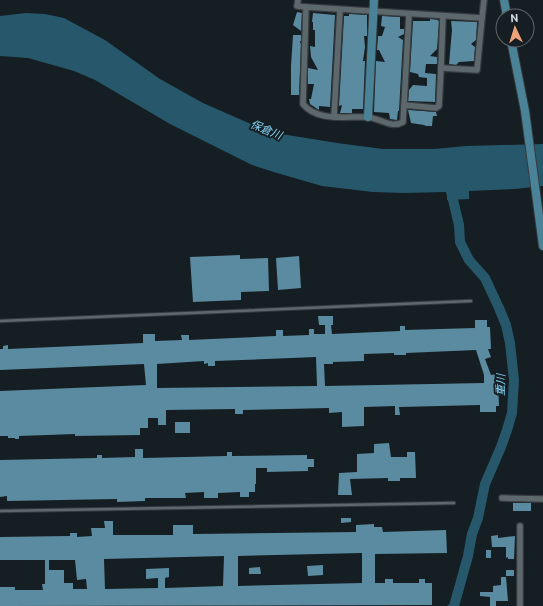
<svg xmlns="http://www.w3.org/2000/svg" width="543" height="606" font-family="Roboto,'Noto Sans JP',sans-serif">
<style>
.water{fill:#27576b}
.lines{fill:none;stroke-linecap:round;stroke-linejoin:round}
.stream{stroke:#27576b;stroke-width:1.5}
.river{stroke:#27576b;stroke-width:10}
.building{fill:#5b8ba0;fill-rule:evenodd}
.lane-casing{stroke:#353a3e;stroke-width:4.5}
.street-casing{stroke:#353a3e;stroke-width:8}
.secondary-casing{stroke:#353a3e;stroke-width:10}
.lane{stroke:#5d686d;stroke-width:2.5}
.street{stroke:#5d686d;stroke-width:5.5}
.secondary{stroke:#4a8397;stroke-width:8}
.labels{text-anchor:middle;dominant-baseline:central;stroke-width:4;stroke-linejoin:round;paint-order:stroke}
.water-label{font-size:11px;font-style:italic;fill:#89d7fa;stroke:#151e22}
</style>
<rect width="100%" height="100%" fill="#151e22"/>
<!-- water -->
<path class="water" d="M26,13L45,14L64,18L105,40L160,79L203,103L269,132L337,143L383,149H434L466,146L543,144V186L515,189L469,191V199L447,200V192L403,193L373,192L322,186L277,173L252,165L170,124L95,80L74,71L28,58L0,56V16Z"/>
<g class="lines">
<!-- stream -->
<path class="stream" d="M448,606L455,601"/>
<!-- river -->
<path class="river" d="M450,187L459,225L460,242L469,260L485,278L499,308L506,325L510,343L514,380L512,413L507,430L501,447L485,484L478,518L472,534L468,556L454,606"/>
</g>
<!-- building -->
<g class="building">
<path d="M297,12L302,13L301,31L293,25Z"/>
<path d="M313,13L335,15L330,107L319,106V110L310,104L309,99H311L314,84H308V68L318,70L311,57L310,46L315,47V30H313V22H312Z"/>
<path d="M349,14L367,15V36H364L365,47L363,61H365L363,109H352V113H340L342,105L339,106L344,16H349Z"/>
<path d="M382,16L400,17V29H404V34L398,37L403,40L399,111H398L397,120L390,119L389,113L374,112L376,61L385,62L379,50H377L378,36H382L385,27L381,26Z"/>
<path d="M430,19L438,20L439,22L437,49L430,56L437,57V64H426L425,73L436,74L435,102L408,101L409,90L413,85L427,86V78L419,77L418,74L410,72L413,21H430Z"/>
<path d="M451,21L477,22L476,40L471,44L475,47L474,61L459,62L456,65L449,64L452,30Z"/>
<path d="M293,35H301V41H300L301,45L299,95H291V66Z"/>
<path d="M408,110L436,112L437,116H433L432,126H426L424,125L411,123Z"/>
<path d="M240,255V259L268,258L269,291L241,292V300L193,302L190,257Z"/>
<path d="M299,256L301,288L278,290L276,258Z"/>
<path d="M318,316H333V325H331L332,334L400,331V326H405V330L475,328V320H487V327H490L491,349H488L491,357L485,359L491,375L496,374V383H498L499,406H496V412H480V405L399,407L400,415H395V406L364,407V426L342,427V412L329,413V408L243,410V414H235V409L166,410V425H158V418H148V428H140V435L75,436V434L19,436V439H15V438H8V436H0V391L146,385L144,364L0,370V349H3V346L8,345V349L143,343V334H155V341L182,340L181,335H189V340L276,336V330H283V336L309,335V329H314V334H325V325H319ZM476,350L484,375V383L325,386L324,364H333V362L364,361V354L394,353V355H406V353ZM316,357L317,386L157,388V364L204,361V364L208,363V366H215V361Z"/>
<rect x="175" y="422" width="15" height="11"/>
<path d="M389,443L391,457H407V452H415L416,478H400V481H388V478L350,479L352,495H338L339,473L357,472V454L374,453V444Z"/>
<path d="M135,449H143V458L227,456V452H232V456L307,455V459H314V467H308V471L267,472V468H256V484H255V492H249V497H240V492L218,493V498H204V492L185,493L186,498H145V501L117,502V499L7,501V496L0,497V460L97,458V455H102V458L135,457Z"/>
<rect x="513" y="503" width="18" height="8"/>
<path d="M341,518H351V522L341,523Z"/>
<path d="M104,521H113V535H173V525H193V534L356,532V525L374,524V527H382L383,532L446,530L447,553L375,554V583H385V579H393V583H419V579H425V583H432V605L0,606V587H15V590H43L42,584H45V560H0V537L70,536V533H77V537L92,536L91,528H105ZM362,553V583L238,586V556ZM224,556L223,586L165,588V578L169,577V568L146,569V579L158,578V588L105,589L104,559ZM49,560H75L77,580L86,579L87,589H73V583H64V570H49Z"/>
<path d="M498,535V538L515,536L514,559H508V557L506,558V547H492L491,536Z"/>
<rect x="486" y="550" width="5" height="8"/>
<path d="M323,565V575L308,576L307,566Z"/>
<path d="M260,567L261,574H249V568Z"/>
<rect x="506" y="570" width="8" height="6"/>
<path d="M501,577H506L508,601H496V606H490V597L480,596V592H493V586L501,585Z"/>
</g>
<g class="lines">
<!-- lane casing -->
<g class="lane-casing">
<g id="lane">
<path d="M0,321L471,301"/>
<path d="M0,511L454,503"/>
</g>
</g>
<!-- street casing -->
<g class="street-casing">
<g id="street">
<path d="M298,0L297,6L306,7"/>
<path d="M306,7L482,18L477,70L441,68L439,106L436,108L404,105L403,122C391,129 380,118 367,117C347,116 317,122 303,104Z"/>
<path d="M482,18L484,0"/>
<path d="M441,68L443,16"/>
<path d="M404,105L409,14"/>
<path d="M334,117L340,10"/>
<path d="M502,498L543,499"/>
<path d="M520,606V526"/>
</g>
</g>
<!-- secondary casing -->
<g class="secondary-casing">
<g id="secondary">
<path d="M504,0L507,16"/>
<path d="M511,40L525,111L543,246"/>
<path d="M368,117L374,0"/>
</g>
</g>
<!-- lane -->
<use href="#lane" class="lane"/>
<!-- street -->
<use href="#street" class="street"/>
<!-- secondary -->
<use href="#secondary" class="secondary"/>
</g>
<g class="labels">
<!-- water labels -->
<g class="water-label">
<text transform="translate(266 130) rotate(22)">保倉川</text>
<text transform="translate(501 385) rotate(-89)">重川</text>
</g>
</g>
<!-- north arrow -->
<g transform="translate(515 28) rotate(356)"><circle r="19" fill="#151e22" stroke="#61696c"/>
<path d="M0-3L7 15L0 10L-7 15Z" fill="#f0a27a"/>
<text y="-6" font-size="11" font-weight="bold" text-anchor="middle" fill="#d3d9dc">N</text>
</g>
</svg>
